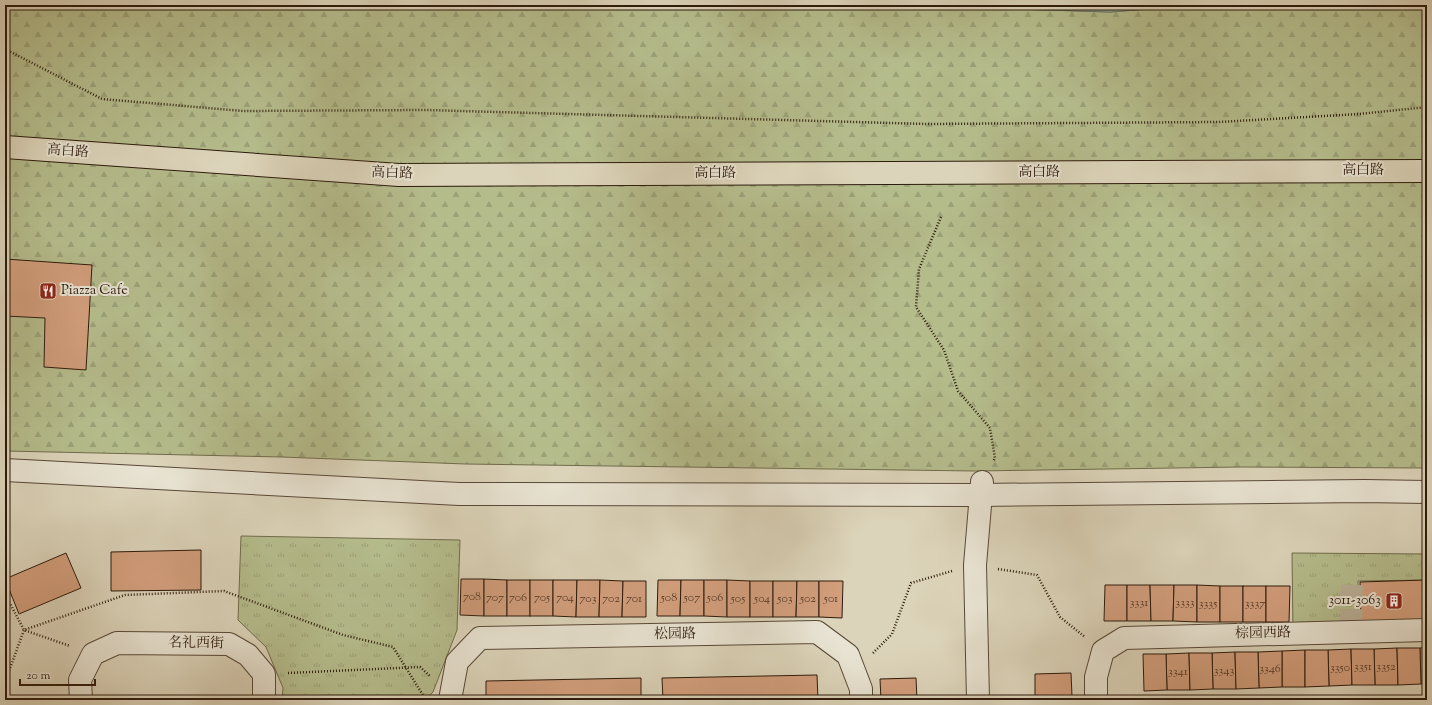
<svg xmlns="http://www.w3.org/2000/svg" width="1432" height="705" font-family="'Sorts Mill Goudy','Noto Serif SC',serif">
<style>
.grass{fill:url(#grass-tufts);stroke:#716c4c}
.forest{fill:url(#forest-firs);stroke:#716c4c}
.water{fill:url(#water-rules);stroke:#6a7a6b}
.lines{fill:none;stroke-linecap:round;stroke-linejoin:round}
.shore{stroke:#606a5c;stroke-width:1}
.building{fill:#d29e7c;stroke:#2d1b0c}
.minor-tunnel{stroke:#b9af97;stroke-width:22;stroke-dasharray:22 11;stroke-linecap:butt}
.minor-casing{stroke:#594938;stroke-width:24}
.major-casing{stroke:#2d1b0c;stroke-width:24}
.path{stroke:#2d1b0c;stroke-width:2.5;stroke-dasharray:1 2;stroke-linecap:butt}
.minor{stroke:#e8e3d2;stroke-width:22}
.major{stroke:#dcd4ba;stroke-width:22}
.labels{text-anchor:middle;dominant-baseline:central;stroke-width:4;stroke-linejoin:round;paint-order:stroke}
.number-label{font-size:12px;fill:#563c28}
.street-label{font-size:14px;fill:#2d1b0c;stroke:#e8e3d2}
.poi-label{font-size:14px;fill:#2d1b0c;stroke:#e8e3d2;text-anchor:start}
</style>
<defs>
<pattern id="grass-tufts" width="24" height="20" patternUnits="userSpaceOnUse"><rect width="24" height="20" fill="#b5bc8c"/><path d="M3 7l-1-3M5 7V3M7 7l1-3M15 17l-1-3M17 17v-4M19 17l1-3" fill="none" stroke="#9ca178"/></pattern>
<pattern id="forest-firs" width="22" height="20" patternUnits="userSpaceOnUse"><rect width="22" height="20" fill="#b5bc8c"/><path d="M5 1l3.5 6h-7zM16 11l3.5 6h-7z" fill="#9ca178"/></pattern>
<pattern id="water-rules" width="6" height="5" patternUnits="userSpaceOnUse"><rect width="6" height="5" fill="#93b9ab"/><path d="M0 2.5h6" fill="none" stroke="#7f9e92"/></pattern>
</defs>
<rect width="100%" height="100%" fill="#dcd4ba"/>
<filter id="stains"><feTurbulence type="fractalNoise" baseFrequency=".005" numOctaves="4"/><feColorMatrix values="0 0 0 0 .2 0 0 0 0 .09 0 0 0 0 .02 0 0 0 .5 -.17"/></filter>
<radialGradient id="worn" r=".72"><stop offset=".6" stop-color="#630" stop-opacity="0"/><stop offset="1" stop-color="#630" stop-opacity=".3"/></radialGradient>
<!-- grass -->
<g class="grass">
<path d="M241,536L460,540L457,630L433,692L425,700H282L283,688L266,647L238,620Z"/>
<path d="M1292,553L1427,554V580L1358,581V632L1293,633Z"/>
</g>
<!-- forest -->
<path class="forest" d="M5,5H889L1110,12L1199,5H1427V468L1240,467L975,471L465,464L282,457L5,451Z"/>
<!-- water -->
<path class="water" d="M889,5H1199L1110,12Z"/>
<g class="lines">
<!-- shore -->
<path class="shore" d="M1010,5L1109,8L1150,5"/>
</g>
<!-- building -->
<g class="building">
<path d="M5,259L92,265L86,370L44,367L45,318L5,316Z"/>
<path d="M201,550V590L111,591V552Z"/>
<path d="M66,553L81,588L19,614L5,579Z"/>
<path d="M461,579H484V616L460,615Z"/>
<path d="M484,579L507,580V616H484Z"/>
<rect x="507" y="580" width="23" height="36"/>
<rect x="530" y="580" width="23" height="36"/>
<path d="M553,580H577L576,617L553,616Z"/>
<path d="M577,580H600L599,617H576Z"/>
<path d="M600,580L623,581L622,617H599Z"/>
<path d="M658,580H681L680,616H657Z"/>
<path d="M681,580H704V616H680Z"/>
<path d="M704,580H727V617L704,616Z"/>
<path d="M727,580L750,581V617H727Z"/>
<path d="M1427,580V620L1361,621L1360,582Z"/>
<path d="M623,581H646V617H622Z"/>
<rect x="750" y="581" width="23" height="36"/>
<path d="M773,581H797L796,617H773Z"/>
<path d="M797,581H819V617H796Z"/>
<path d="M819,581H843L842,618L819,617Z"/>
<path d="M1105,585H1127V621H1104Z"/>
<path d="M1127,585H1150L1151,621H1127Z"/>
<path d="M1150,585H1174L1173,621H1151Z"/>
<path d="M1174,585H1197V622L1173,621Z"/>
<path d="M1197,585L1220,586V622H1197Z"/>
<rect x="1220" y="586" width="23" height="36"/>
<rect x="1243" y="586" width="23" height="36"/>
<path d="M1266,586H1290L1289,622H1266Z"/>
<path d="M1427,647V684H1421L1420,648Z"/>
<path d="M1397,648L1398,685H1375L1374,649Z"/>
<path d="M1397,648H1420L1421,684L1398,685Z"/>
<path d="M1351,649L1352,685L1329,686L1328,650Z"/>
<path d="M1351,649H1374L1375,685H1352Z"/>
<path d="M1305,650V687H1282V651Z"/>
<path d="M1305,650H1328L1329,686L1305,687Z"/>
<path d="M1282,651V687L1259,688L1258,652Z"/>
<path d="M1235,652L1236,689H1213L1212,653Z"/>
<path d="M1235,652H1258L1259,688L1236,689Z"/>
<path d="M1189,653L1190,690H1167L1166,654Z"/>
<path d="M1189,653H1212L1213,689L1190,690Z"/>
<path d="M1143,654H1166L1167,690L1144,691Z"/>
<path d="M1071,673L1072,696L1035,697V674Z"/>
<path d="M817,675L818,700H663L662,678Z"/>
<path d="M641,678V700H486V681Z"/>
<path d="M916,678L917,700H881L880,679Z"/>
<path d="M1072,696V700H1035V697Z"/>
</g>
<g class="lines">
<!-- minor-tunnel -->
<path class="minor-tunnel" d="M1351,631L1352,585"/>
<!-- minor casing -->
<g class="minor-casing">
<g id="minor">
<path d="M5,470L459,494L980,495L1364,491L1427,492"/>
<path d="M81,700L80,680L93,654L117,643L229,644L248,655L264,674V700"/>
<path d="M450,700L457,662L480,638L817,632L848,655L861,689V700"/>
<path d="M978,700L975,565L982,482"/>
<path d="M1096,700V677L1103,651L1124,638L1427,630"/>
</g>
</g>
<!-- major casing -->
<g class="major-casing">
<path id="major" d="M5,147L399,175L1427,171"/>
</g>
<!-- path -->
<g class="path">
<path d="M5,49L102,99L243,111L426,110L927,124L1219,122L1359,114L1427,107"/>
<path d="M941,217L919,269L916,307L944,350L958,391L990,428L995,458L993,462"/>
<path d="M998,569L1037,575L1060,617L1085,637"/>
<path d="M5,594L24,630L70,646"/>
<path d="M873,653L892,634L911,583L952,571"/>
<path d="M288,673L420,667L431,677"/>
<path d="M5,682L24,630L125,595L224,591L343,635L393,647L426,700"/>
</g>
<!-- minor -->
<use href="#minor" class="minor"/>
<!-- major -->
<use href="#major" class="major"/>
</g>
<!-- icons -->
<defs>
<g id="restaurant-square" transform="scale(0.9)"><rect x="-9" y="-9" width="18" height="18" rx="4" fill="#8f2418" stroke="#e8e3d2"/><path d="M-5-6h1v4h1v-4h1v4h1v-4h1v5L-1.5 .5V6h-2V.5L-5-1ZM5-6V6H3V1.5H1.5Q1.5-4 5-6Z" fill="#fff"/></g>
<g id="building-square" transform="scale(0.9)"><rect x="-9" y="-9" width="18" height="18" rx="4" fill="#8f2418" stroke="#e8e3d2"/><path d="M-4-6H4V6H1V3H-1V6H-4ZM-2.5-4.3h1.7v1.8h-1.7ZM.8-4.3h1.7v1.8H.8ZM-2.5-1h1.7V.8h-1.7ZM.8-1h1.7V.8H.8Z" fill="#fff"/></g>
</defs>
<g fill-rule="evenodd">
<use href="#restaurant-square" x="48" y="291"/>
<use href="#building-square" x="1394" y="601"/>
</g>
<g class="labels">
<!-- number labels -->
<g class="number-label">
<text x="472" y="597">708</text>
<text x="495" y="598">707</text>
<text x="518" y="598">706</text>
<text x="542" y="598">705</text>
<text x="565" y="598">704</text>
<text x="669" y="598">508</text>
<text x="692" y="598">507</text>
<text x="715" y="598">506</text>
<text x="588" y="599">703</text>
<text x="611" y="599">702</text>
<text x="634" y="599">701</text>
<text x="738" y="599">505</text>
<text x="762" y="599">504</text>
<text x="785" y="599">503</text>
<text x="808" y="599">502</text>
<text x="831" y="599">501</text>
<text x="1139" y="603">3331</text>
<text x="1185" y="603">3333</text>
<text x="1208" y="604">3335</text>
<text x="1255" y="604">3337</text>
<text x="1363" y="667">3351</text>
<text x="1386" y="667">3352</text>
<text x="1340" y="668">3350</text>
<text x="1270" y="669">3346</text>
<text x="1224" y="671">3343</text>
<text x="1178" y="672">3341</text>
</g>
<!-- street labels -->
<g class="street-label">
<text transform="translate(68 152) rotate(4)">高白路</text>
<text x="1363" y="171">高白路</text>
<text x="1039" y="173">高白路</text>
<text transform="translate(392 174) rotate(2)">高白路</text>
<text x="715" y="174">高白路</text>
<text transform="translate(1263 634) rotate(-1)">棕园西路</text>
<text transform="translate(675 635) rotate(-1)">松园路</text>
<text transform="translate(196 644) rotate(1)">名礼西街</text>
</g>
<!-- poi labels -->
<g class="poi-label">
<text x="61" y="291">Piazza Cafe</text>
<text x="1381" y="601" text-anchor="end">3011-3063</text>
</g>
</g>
<!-- margin -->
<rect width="1432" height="705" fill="none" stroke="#dcd4ba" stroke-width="20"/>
<rect x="6" y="6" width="1420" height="693" fill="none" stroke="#2d1b0c" stroke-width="2"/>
<rect x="10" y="10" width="1412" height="685" fill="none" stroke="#2d1b0c"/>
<!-- scale -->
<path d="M20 679v6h75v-6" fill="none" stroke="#2d1b0c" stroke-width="2"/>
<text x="26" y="679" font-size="12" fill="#2d1b0c" stroke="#e8e3d2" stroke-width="3" paint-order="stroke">20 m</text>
<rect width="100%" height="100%" filter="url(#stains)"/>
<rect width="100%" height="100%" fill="url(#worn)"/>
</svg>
